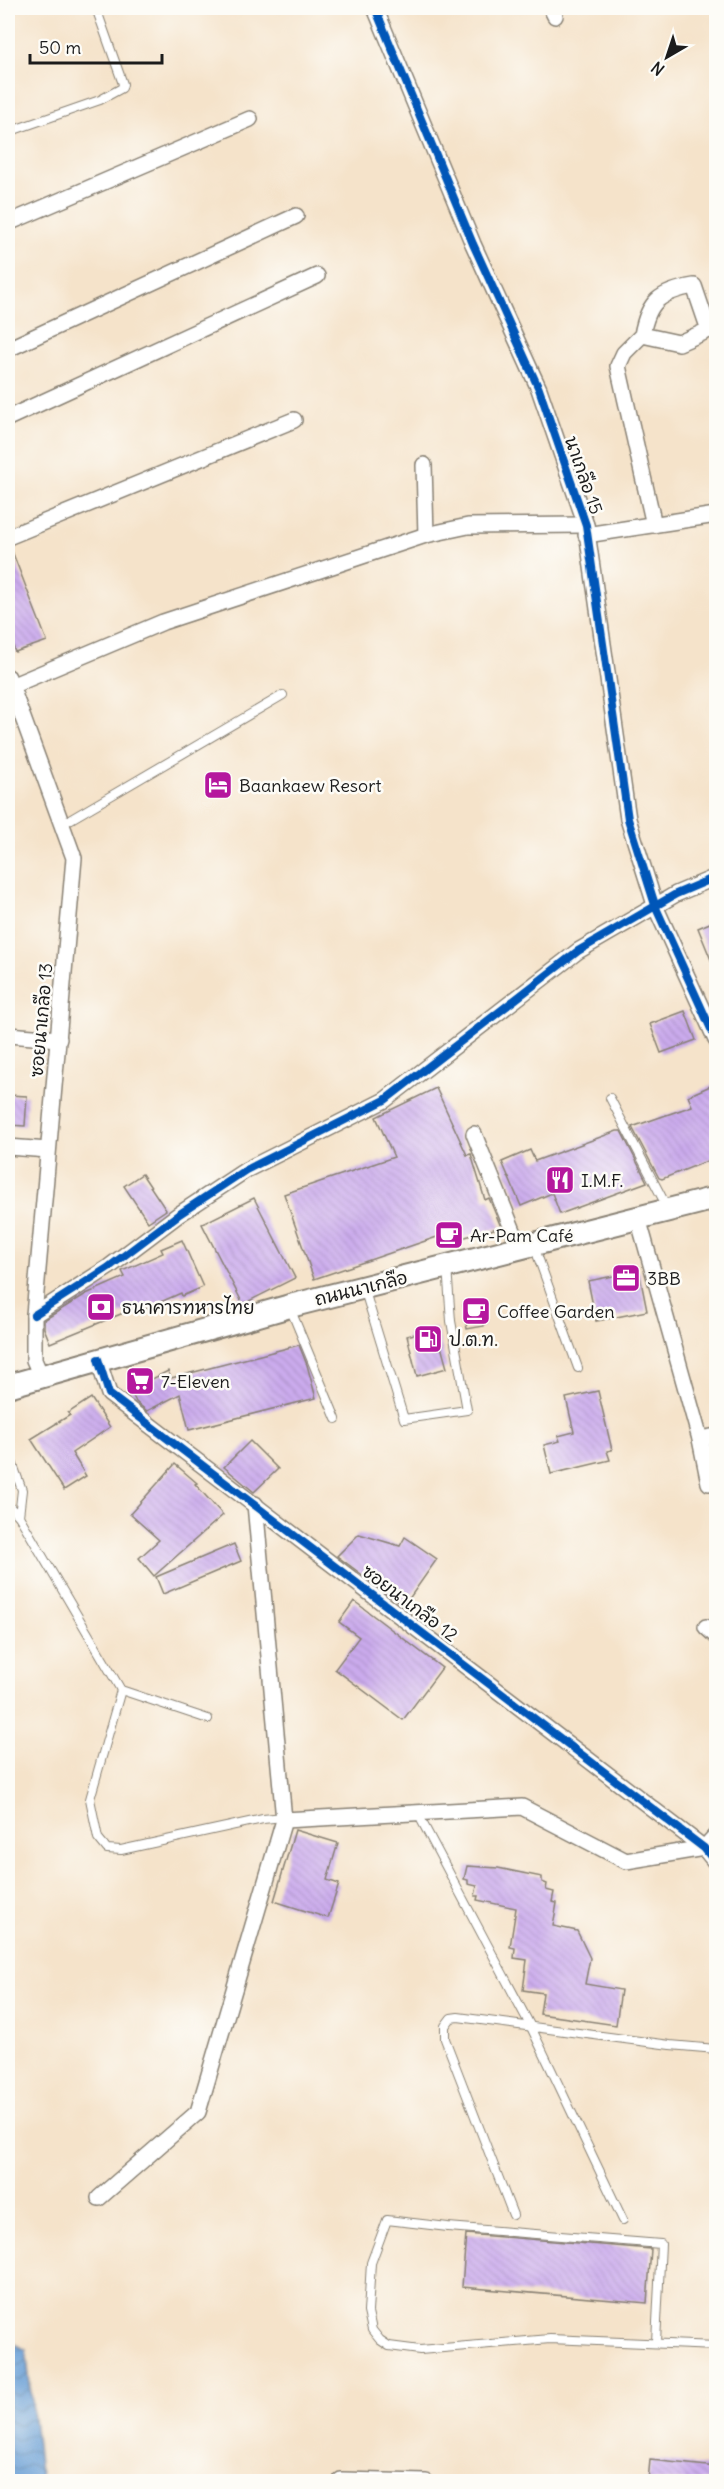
<svg xmlns="http://www.w3.org/2000/svg" width="724" height="2489" font-family="Delius,'Playpen Sans Thai',sans-serif">
<style>
.water{fill:url(#water-waves);stroke:#425d78;stroke-width:1.5}
.building{fill:url(#building-back-hatch)}
.lines{fill:none;stroke-linecap:round;stroke-linejoin:round}
.lane-casing{stroke:#888073;stroke-width:10}
.street-casing{stroke:#888073;stroke-width:18}
.secondary-casing{stroke:#888073;stroke-width:26}
.lane{stroke:#fff;stroke-width:8}
.street{stroke:#fff;stroke-width:15}
.secondary{stroke:#fff;stroke-width:22}
.cycleway-casing{stroke:#fdfcf7;stroke-width:11}
.cycleway{stroke:#0057b8;stroke-width:8}
.labels{text-anchor:middle;dominant-baseline:central;stroke-width:5;stroke-linejoin:round;paint-order:stroke}
.street-label{font-size:18px;fill:#1c1c1c;stroke:#fdfcf7}
.poi-label{font-size:18px;fill:#1c1c1c;stroke:#fdfcf7;text-anchor:start}
</style>
<defs>
<pattern id="water-waves" width="16" height="10" patternUnits="userSpaceOnUse" patternTransform="scale(1.5)"><rect width="16" height="10" fill="#689ed5"/><path d="M0 5q4-4 8 0t8 0" fill="none" stroke="#5580ac"/></pattern>
<pattern id="building-back-hatch" width="6" height="6" patternUnits="userSpaceOnUse" patternTransform="scale(1.5)"><rect width="6" height="6" fill="#cbabed"/><path d="M-1 5l2 2M0 0l6 6M5-1l2 2" fill="none" stroke="#ae93cb"/></pattern>
</defs>
<rect width="100%" height="100%" fill="#fdfcf7"/>
<filter id="ink" filterUnits="userSpaceOnUse"><feTurbulence type="fractalNoise" baseFrequency=".0167" numOctaves="2"/><feDisplacementMap in="SourceGraphic" scale="12" xChannelSelector="R" yChannelSelector="G"/><feConvolveMatrix kernelMatrix="1 2 1 2 8 2 1 2 1" color-interpolation-filters="sRGB"/></filter>
<filter id="wash" filterUnits="userSpaceOnUse"><feTurbulence type="fractalNoise" baseFrequency=".008" numOctaves="4" result="noise"/><feDisplacementMap in="SourceGraphic" scale="24" xChannelSelector="R" yChannelSelector="G"/><feGaussianBlur stdDeviation="1.35" result="paint"/><feColorMatrix in="noise" values="0 0 0 0 0 0 0 0 0 0 0 0 0 0 0 0 0 1.4 0 .05"/><feComposite in="paint" operator="in"/></filter>
<g filter="url(#wash)">
<rect width="100%" height="100%" fill="#f5e3ca"/>
<!-- water -->
<path class="water" d="M8,2340L26,2350L41,2481H8Z"/>
<g id="blocks">
<!-- building -->
<g class="building">
<path d="M10,546L47,641L15,652L8,632V547Z"/>
<path d="M717,920V972H716L698,928Z"/>
<path d="M685,1011L696,1040L661,1053L650,1024Z"/>
<path d="M717,1083V1157L662,1179L659,1178L632,1127L692,1106L688,1096Z"/>
<path d="M436,1088L467,1155L471,1154L485,1200L489,1198L501,1227L440,1244L437,1237L314,1279L284,1194L394,1157L376,1117Z"/>
<path d="M8,1095L27,1096L25,1126L8,1125Z"/>
<path d="M617,1131H621L647,1182L560,1214L552,1193L521,1206L502,1162L530,1150L535,1161Z"/>
<path d="M142,1174L166,1210L148,1222L124,1186Z"/>
<path d="M254,1198L295,1278L243,1304L202,1224Z"/>
<path d="M182,1240L203,1287L182,1296L181,1293L140,1311L138,1307L50,1343L44,1328V1320L86,1294L125,1277L122,1271L163,1253L161,1249Z"/>
<path d="M639,1271L647,1311L596,1321L588,1281Z"/>
<path d="M480,1302L484,1326L467,1329L463,1305Z"/>
<path d="M436,1328L447,1368L417,1376L407,1336Z"/>
<path d="M299,1345L307,1365L316,1398L189,1430L180,1394L147,1411L136,1402L130,1390L168,1371L171,1378Z"/>
<path d="M598,1391L612,1450L607,1451L610,1460L551,1474L544,1445L560,1441L558,1436L574,1432L566,1398Z"/>
<path d="M91,1398L110,1427L72,1453L86,1476L64,1490L31,1439L70,1415L68,1413Z"/>
<path d="M250,1441L278,1469L254,1492L224,1467Z"/>
<path d="M175,1464L197,1483L195,1484L223,1515L154,1576L139,1558L159,1540L130,1514Z"/>
<path d="M359,1534L400,1546L405,1537L437,1559L404,1606L337,1556Z"/>
<path d="M234,1544L241,1561L163,1594L156,1577Z"/>
<path d="M354,1601L442,1668L403,1720L335,1669L359,1637L339,1622Z"/>
<path d="M295,1830L338,1843L327,1880L339,1884L328,1918L274,1901Z"/>
<path d="M467,1866L498,1868L542,1877V1882L547,1884L546,1890L554,1892L552,1902L557,1903L553,1926L577,1931L590,1958L585,1984L621,1990L616,2025L540,2014L543,1993L523,1990L527,1960L514,1958L515,1948L510,1947L516,1908L477,1900L478,1896H475L477,1886L468,1884V1880L464,1879Z"/>
<path d="M466,2234L651,2249L647,2303L462,2287Z"/>
<path d="M650,2460L717,2467V2481H648Z"/>
</g>
</g>
</g>
<g filter="url(#ink)">
<use href="#blocks" fill-opacity="0" stroke="#888073" stroke-width="1.5"/>
<g class="lines">
<!-- lane casing -->
<g class="lane-casing">
<g id="lane">
<path d="M8,132L100,100L122,88L123,84L96,8"/>
<path d="M61,825L283,695"/>
<path d="M610,1098L668,1209"/>
<path d="M534,1246L578,1368"/>
<path d="M364,1288L404,1419L467,1410L451,1321L447,1267"/>
<path d="M290,1308L336,1419"/>
<path d="M8,1451L22,1490L19,1516L8,1505"/>
<path d="M19,1516L121,1690L208,1719"/>
<path d="M121,1690L90,1799L98,1838L107,1849L121,1850L263,1819L284,1817"/>
<path d="M418,1814L531,2027L623,2220"/>
<path d="M513,2215L445,2039V2026L451,2018L458,2017L670,2045L716,2049"/>
<path d="M656,2342L661,2244L448,2227L387,2220L371,2263L368,2312L372,2330L380,2340L389,2346L420,2350L550,2339L716,2346"/>
</g>
</g>
<!-- street casing -->
<g class="street-casing">
<g id="street">
<path d="M375,8L473,244L539,389L586,525L628,819L656,908L716,1040"/>
<path d="M551,8L555,16"/>
<path d="M8,223L250,119"/>
<path d="M642,335C648,301 660,292 694,286L709,330L679,343L642,335L624,353L618,366L654,525"/>
<path d="M8,349L296,216"/>
<path d="M8,418L317,276"/>
<path d="M424,465L426,535"/>
<path d="M586,535L716,515"/>
<path d="M8,537L294,420"/>
<path d="M8,677L74,858L34,1315V1360L41,1376"/>
<path d="M11,686L163,622L426,535L468,526L586,525"/>
<path d="M8,1035L59,1039"/>
<path d="M474,1134L520,1248"/>
<path d="M8,1147L48,1150"/>
<path d="M638,1218L700,1439L709,1483"/>
<path d="M34,1315L109,1267L178,1215L246,1170L385,1100L578,951L676,894L716,877"/>
<path d="M98,1359L109,1394L704,1848L716,1863"/>
<path d="M700,1439L716,1436"/>
<path d="M706,1627L716,1636"/>
<path d="M284,1820L522,1807L626,1861L704,1848L716,1835"/>
<path d="M99,2198L198,2112L284,1820L255,1504"/>
<path d="M341,2480L426,2482"/>
</g>
</g>
<!-- secondary casing -->
<g class="secondary-casing">
<path id="secondary" d="M8,1386L290,1306L716,1198"/>
</g>
<!-- lane -->
<use href="#lane" class="lane"/>
<!-- street -->
<use href="#street" class="street"/>
<!-- secondary -->
<use href="#secondary" class="secondary"/>
<!-- cycleway casing -->
<g class="cycleway-casing">
<g id="cycleway">
<path d="M375,8L473,244L539,389L586,525L628,819L656,908L716,1040"/>
<path d="M34,1315L109,1267L178,1215L246,1170L385,1100L578,951L676,894L716,877"/>
<path d="M98,1359L109,1394L704,1848L716,1863"/>
</g>
</g>
<!-- cycleway -->
<use href="#cycleway" class="cycleway"/>
</g>
</g>
<!-- icons -->
<defs>
<g id="hotel-square" transform="scale(1.5)"><rect x="-9" y="-9" width="18" height="18" rx="4" fill="#b5179e" stroke="#fdfcf7"/><path d="M-6-4.5h1.5V1H6V5H4.5V3h-9V5H-6ZM-4 0a1.8 1.8 0 1 1 3.6 0ZM.5 0V-2.5h3Q6-2.5 6 0Z" fill="#fff"/></g>
<g id="restaurant-square" transform="scale(1.5)"><rect x="-9" y="-9" width="18" height="18" rx="4" fill="#b5179e" stroke="#fdfcf7"/><path d="M-5-6h1v4h1v-4h1v4h1v-4h1v5L-1.5 .5V6h-2V.5L-5-1ZM5-6V6H3V1.5H1.5Q1.5-4 5-6Z" fill="#fff"/></g>
<g id="cafe-square" transform="scale(1.5)"><rect x="-9" y="-9" width="18" height="18" rx="4" fill="#b5179e" stroke="#fdfcf7"/><path d="M-5.5-4.5H6V0H3Q3 3.5 0 3.5H-2.5Q-5.5 3.5-5.5 0ZM3-3.2v2h1.7v-2ZM-6 4.5H4V6H-6Z" fill="#fff"/></g>
<g id="office-square" transform="scale(1.5)"><rect x="-9" y="-9" width="18" height="18" rx="4" fill="#b5179e" stroke="#fdfcf7"/><path d="M-6-3h4V-5.5h4V-3h4V5H-6ZM-1-4.5V-3h2v-1.5ZM-6 0V1H6V0Z" fill="#fff"/></g>
<g id="bank-square" transform="scale(1.5)"><rect x="-9" y="-9" width="18" height="18" rx="4" fill="#b5179e" stroke="#fdfcf7"/><path d="M-6-4H6V4H-6ZM0-2.3a2.3 2.3 0 1 0 0 4.6a2.3 2.3 0 1 0 0-4.6Z" fill="#fff"/></g>
<g id="fuel-square" transform="scale(1.5)"><rect x="-9" y="-9" width="18" height="18" rx="4" fill="#b5179e" stroke="#fdfcf7"/><path d="M-5.5-6h7V0h2V4h1.3V-2.5L3-4.5l.8-.8L6-3V5H2.5V1h-1V6h-7ZM-4.2-4.7v3.2H.2V-4.7Z" fill="#fff"/></g>
<g id="supermarket-square" transform="scale(1.5)"><rect x="-9" y="-9" width="18" height="18" rx="4" fill="#b5179e" stroke="#fdfcf7"/><path d="M-6-5.5h2.5l.6 2H6L4.5 2H-2.5L-4.4-4H-6ZM-1.5 3.2a1.3 1.3 0 1 0 .1 0ZM3 3.2a1.3 1.3 0 1 0 .1 0Z" fill="#fff"/></g>
</defs>
<g fill-rule="evenodd">
<use href="#hotel-square" x="218" y="785"/>
<use href="#restaurant-square" x="560" y="1180"/>
<use href="#cafe-square" x="449" y="1235"/>
<use href="#office-square" x="626" y="1278"/>
<use href="#bank-square" x="101" y="1307"/>
<use href="#cafe-square" x="476" y="1311"/>
<use href="#fuel-square" x="428" y="1339"/>
<use href="#supermarket-square" x="140" y="1381"/>
</g>
<g class="labels">
<!-- street labels -->
<g class="street-label">
<text transform="translate(584 475) rotate(71)">นาเกลือ 15</text>
<text transform="translate(41 1020) rotate(-85)">ซอยนาเกลือ 13</text>
<text transform="translate(361 1288) rotate(-14)">ถนนนาเกลือ</text>
<text transform="translate(410 1603) rotate(37)">ซอยนาเกลือ 12</text>
</g>
<!-- poi labels -->
<g class="poi-label">
<text x="239" y="785">Baankaew Resort</text>
<text x="581" y="1180">I.M.F.</text>
<text x="470" y="1235">Ar-Pam Café</text>
<text x="647" y="1278">3BB</text>
<text x="122" y="1307">ธนาคารทหารไทย</text>
<text x="497" y="1311">Coffee Garden</text>
<text x="449" y="1339">ป.ต.ท.</text>
<text x="161" y="1381">7-Eleven</text>
</g>
</g>
<!-- margin -->
<rect width="724" height="2489" fill="none" stroke="#fdfcf7" stroke-width="30"/>
<!-- north arrow -->
<g transform="translate(667 57) rotate(219)" stroke="#fdfcf7" stroke-width="4.5" paint-order="stroke">
<path d="M0-4.5L10 22L0 15L-10 22Z" fill="#1c1c1c"/>
<text y="-9" font-size="16" font-weight="bold" text-anchor="middle" fill="#1c1c1c">N</text>
</g>
<!-- scale -->
<path d="M30 54v9h132v-9" fill="none" stroke="#1c1c1c" stroke-width="3"/>
<text x="39" y="54" font-size="18" fill="#1c1c1c" stroke="#fdfcf7" stroke-width="4.5" paint-order="stroke">50 m</text>
</svg>
